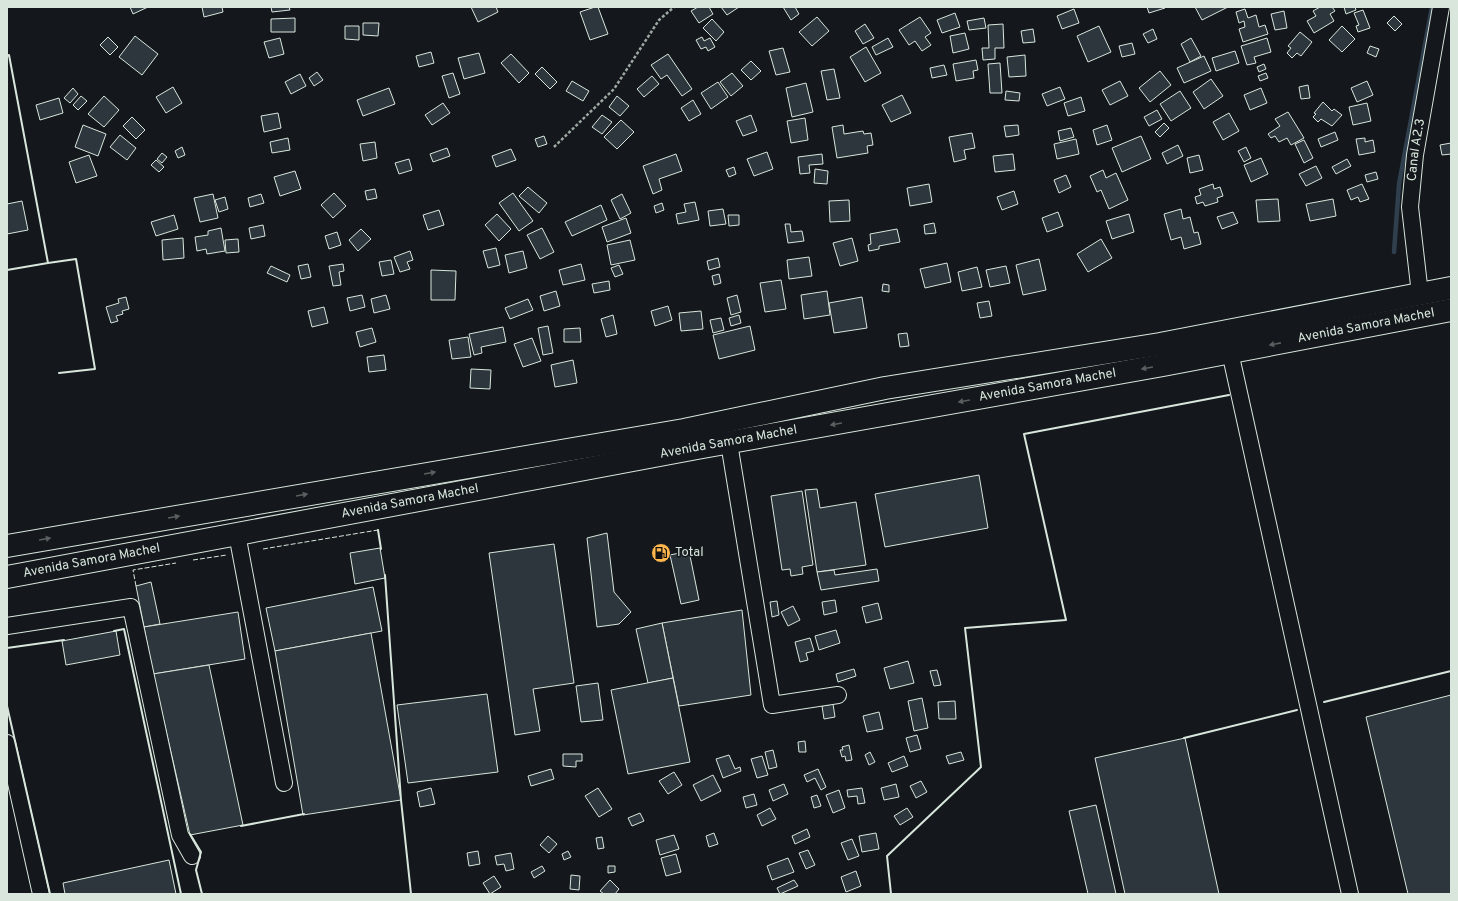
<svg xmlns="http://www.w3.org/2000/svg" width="1458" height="901" font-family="Overpass,sans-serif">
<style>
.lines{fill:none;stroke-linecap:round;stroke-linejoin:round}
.stream{stroke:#2f3f4d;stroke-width:4.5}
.building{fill:#2c363c;stroke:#d8e6dc}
.minor-casing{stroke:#d8e6dc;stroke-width:18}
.highway-casing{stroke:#d8e6dc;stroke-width:24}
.path{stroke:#9da8a2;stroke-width:2.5;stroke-dasharray:3 2;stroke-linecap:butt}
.minor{stroke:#14181c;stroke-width:16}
.highway{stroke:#14181c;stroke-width:22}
.fence{stroke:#d8e6dc;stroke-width:1;stroke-dasharray:5 2;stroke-linecap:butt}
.wall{stroke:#d8e6dc;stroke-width:2}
.oneway{fill:#59605f}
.labels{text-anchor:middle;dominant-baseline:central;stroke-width:3;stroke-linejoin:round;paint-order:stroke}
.street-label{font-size:13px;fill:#d8e6dc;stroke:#14181c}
.poi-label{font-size:13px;fill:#d8e6dc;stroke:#14181c;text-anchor:start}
</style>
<rect width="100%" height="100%" fill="#14181c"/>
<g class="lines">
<!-- stream -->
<path class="stream" d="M1394,252L1399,184L1432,7"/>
</g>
<!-- building -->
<g class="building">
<path d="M130,7H148L133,14Z"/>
<path d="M202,7H222L223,12L204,17Z"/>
<path d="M271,7H289L290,10L272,12Z"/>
<path d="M471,7H496L498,12L478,22Z"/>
<path d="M595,7H598L608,34L590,40L580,12Z"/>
<path d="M698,7H709L713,14L699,23L691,11Z"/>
<path d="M721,7H739L727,15Z"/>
<path d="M783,7H795L799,14L791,20Z"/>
<path d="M1147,7H1165V8L1149,13Z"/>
<path d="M1195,7H1228L1202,20Z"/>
<path d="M1320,7H1332L1335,11L1330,14L1334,21L1314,33L1307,21L1316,16L1313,11Z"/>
<path d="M1344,7H1355L1356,10L1346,14Z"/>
<path d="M1074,9L1079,23L1062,29L1057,16Z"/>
<path d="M1245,9L1248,18L1256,15L1259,27L1265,25L1268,34L1243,42L1239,29L1245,27L1244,21L1239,23L1236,12Z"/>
<path d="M1363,10L1370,28L1358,32L1356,26L1359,25L1354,13Z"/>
<path d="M1284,11L1287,28L1275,30L1271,14Z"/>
<path d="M955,13L960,27L942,33L937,20Z"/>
<path d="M1394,16L1402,24L1395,31L1387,23Z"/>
<path d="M817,17L829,31L812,46L799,32Z"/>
<path d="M920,17L931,33L925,37L931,45L922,51L915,41L909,45L899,30Z"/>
<path d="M295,18V32H271V19Z"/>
<path d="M984,18L986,28L969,30L967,21Z"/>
<path d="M712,19L724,32L716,41L703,28Z"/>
<path d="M363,23H379L378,36L363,35Z"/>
<path d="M865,24L874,38L863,44L855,31Z"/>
<path d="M1003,24L1004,48H995V59L983,60L982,48H989L988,25Z"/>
<path d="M345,26H359V40L345,39Z"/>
<path d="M1099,26L1111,52L1088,62L1077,36Z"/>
<path d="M1342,26L1355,39L1342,52L1329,40Z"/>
<path d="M1033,29L1035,42L1023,43L1021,31Z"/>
<path d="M1153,29L1157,39L1148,43L1143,34Z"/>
<path d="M1300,32L1312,42L1301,56L1297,53L1292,58L1287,53L1291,48L1288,46Z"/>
<path d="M965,33L969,49L953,53L950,36Z"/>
<path d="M135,36L158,54L142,75L119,57Z"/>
<path d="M108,37L118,47L110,55L100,45Z"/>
<path d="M702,37L704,41L710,38L715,47L708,51L706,47L701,49L696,40Z"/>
<path d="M280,38L284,54L269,58L264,42Z"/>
<path d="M888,38L893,47L876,55L872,47Z"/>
<path d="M1191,38L1201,56L1190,62L1181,44Z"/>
<path d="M1267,38L1271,52L1254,57L1256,63L1247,65L1241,46Z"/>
<path d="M1132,43L1135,54L1122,57L1119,46Z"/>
<path d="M1370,46L1379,49L1376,57L1367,53Z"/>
<path d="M866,47L881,73L865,82L850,57Z"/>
<path d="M783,48L790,72L776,75L769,51Z"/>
<path d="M1235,51L1239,63L1216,71L1212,58Z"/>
<path d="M431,52L434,63L419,67L416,56Z"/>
<path d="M479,53L485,73L464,79L458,58Z"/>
<path d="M511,54L529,73L519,83L501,63Z"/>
<path d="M668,54L692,89L682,96L667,75L661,79L651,65Z"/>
<path d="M1025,55L1026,76L1009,77L1007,57Z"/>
<path d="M1204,56L1211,71L1184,83L1177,68Z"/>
<path d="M976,60L978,70L973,71L974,78L956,81L953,64Z"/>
<path d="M751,61L761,71L751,80L741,70Z"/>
<path d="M1000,63L1002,93H990L988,64Z"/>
<path d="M1264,64L1266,69L1259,72L1257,67Z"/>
<path d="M944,65L947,75L932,78L930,68Z"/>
<path d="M542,67L557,82L550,89L535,74Z"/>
<path d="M834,69L840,98L827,100L821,71Z"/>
<path d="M1160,71L1171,85L1150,102L1139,88Z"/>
<path d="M317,72L323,80L314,86L309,78Z"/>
<path d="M453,73L460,94L449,98L442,76Z"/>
<path d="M732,73L743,86L731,96L720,82Z"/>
<path d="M1266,73L1268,78L1260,81L1258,76Z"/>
<path d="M300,74L306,86L291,94L285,82Z"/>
<path d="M652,76L659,84L644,97L637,89Z"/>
<path d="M1211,79L1223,96L1204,109L1193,92Z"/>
<path d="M572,81L589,91L583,101L566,91Z"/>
<path d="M1120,81L1128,96L1110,105L1102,90Z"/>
<path d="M1367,81L1373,95L1357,102L1351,88Z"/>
<path d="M718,82L728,97L711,109L701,93Z"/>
<path d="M806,83L813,112L792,117L786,88Z"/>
<path d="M1308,85L1310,98L1301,99L1299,87Z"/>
<path d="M173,87L182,103L166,113L156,97Z"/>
<path d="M1060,87L1065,99L1047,106L1042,94Z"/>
<path d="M73,88L78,94L70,103L64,98Z"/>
<path d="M389,88L395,104L363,116L357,100Z"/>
<path d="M1261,88L1267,103L1250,110L1244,95Z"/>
<path d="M1006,91L1020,93L1019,101L1005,100Z"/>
<path d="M1180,91L1191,108L1171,121L1160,104Z"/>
<path d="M902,95L911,113L891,122L882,105Z"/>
<path d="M81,96L87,101L78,110L73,105Z"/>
<path d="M104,96L119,110L104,127L88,114Z"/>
<path d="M617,96L629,106L620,116L609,107Z"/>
<path d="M1081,97L1085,111L1068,116L1064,103Z"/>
<path d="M59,98L63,113L40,120L36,105Z"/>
<path d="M693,100L701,114L689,121L681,108Z"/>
<path d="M1323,102L1332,111L1334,109L1342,115L1332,126L1321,119L1318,122L1313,117L1316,114L1314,113Z"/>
<path d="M443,103L450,113L432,125L425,115Z"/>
<path d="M1367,103L1371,121L1353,125L1349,107Z"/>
<path d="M1157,110L1162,119L1149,126L1144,117Z"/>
<path d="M1288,112L1304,138L1291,145L1287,138L1279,142L1275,136L1271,138L1268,134L1280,126L1275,119Z"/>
<path d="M278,113L281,128L264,132L261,116Z"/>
<path d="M1229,113L1239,131L1223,140L1213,122Z"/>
<path d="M602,115L612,122L602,134L592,127Z"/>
<path d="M751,115L757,131L743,136L736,121Z"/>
<path d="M132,117L145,130L136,139L123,126Z"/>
<path d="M805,118L808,140L791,143L787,121Z"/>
<path d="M621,120L634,132L617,149L604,137Z"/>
<path d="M1164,123L1169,128L1160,137L1155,132Z"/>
<path d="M83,125L106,134L98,156L75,147Z"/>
<path d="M843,125L844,134L863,131L864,134L871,133L873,145L867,146L868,153L837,158L832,127Z"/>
<path d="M1018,125L1019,135L1006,137L1004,126Z"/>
<path d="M1107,125L1112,140L1097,145L1093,130Z"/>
<path d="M1071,128L1074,137L1060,141L1058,131Z"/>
<path d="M1335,132L1338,140L1321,147L1318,139Z"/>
<path d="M972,133L975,148L964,150L966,159L954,162L949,137Z"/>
<path d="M120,135L136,148L127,160L110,147Z"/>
<path d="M544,136L547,144L538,147L535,139Z"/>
<path d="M1141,136L1151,159L1122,172L1112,148Z"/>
<path d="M288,138L290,150L272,153L270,142Z"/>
<path d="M1365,138V142L1373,140L1375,152L1359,155L1356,139Z"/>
<path d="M1076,139L1079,154L1057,159L1054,144Z"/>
<path d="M1304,140L1313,158L1304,163L1295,144Z"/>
<path d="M375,142L377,158L363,161L360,144Z"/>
<path d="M1451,143V154L1442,155L1440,145Z"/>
<path d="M1178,145L1183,156L1167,164L1162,153Z"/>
<path d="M182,147L185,155L178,158L175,151Z"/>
<path d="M1246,147L1251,158L1244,162L1238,151Z"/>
<path d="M447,148L450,156L433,162L430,154Z"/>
<path d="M511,149L516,160L496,167L492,156Z"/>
<path d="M767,152L773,169L754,176L747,159Z"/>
<path d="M162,153L167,157L162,163L157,159Z"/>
<path d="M676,154L682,171L659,179L662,190L653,194L643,166Z"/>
<path d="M822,154L823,164L809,165L810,173L800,174L798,157Z"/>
<path d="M1013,154L1015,170L995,172L993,156Z"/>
<path d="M89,155L97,176L76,183L69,162Z"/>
<path d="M1199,155L1203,170L1190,173L1187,158Z"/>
<path d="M1261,158L1268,174L1251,182L1244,165Z"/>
<path d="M409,159L412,170L399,174L395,163Z"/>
<path d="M1347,159L1351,166L1336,174L1332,167Z"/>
<path d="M156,160L164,167L159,172L151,165Z"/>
<path d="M1316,166L1322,178L1306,186L1299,174Z"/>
<path d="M734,167L736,174L729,177L726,170Z"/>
<path d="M815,169L828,171L827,184L814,183Z"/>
<path d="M1103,170L1106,178L1116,173L1128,200L1109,209L1101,190L1097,192L1090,176Z"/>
<path d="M295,171L301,189L280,196L274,177Z"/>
<path d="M1376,172L1378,179L1367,182L1365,175Z"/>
<path d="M1066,175L1071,187L1059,193L1054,180Z"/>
<path d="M929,184L932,202L910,206L907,188Z"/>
<path d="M1213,184L1214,189L1220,187L1223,196L1217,198L1218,202L1205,206L1203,202L1197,204L1195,197L1201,195L1199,189Z"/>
<path d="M1362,184L1369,199L1360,202L1358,197L1351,200L1347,190Z"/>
<path d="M528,187L547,203L539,213L519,196Z"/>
<path d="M375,189L377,198L367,200L365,191Z"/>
<path d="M1014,191L1018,204L1002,210L997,197Z"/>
<path d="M334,193L346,206L333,218L321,205Z"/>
<path d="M513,193L533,221L519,231L499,203Z"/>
<path d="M213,194L218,218L200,222L194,198Z"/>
<path d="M261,194L264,203L250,207L248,198Z"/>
<path d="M622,194L631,213L620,219L611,200Z"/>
<path d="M225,197L228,209L219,212L215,200Z"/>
<path d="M1278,199L1280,221L1258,222L1256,200Z"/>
<path d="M1333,199L1336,216L1310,221L1306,204Z"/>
<path d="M849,200L850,221L830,222L829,201Z"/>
<path d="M22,201L28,230L7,234V204Z"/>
<path d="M695,202L699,220L678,224L676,214L686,212L684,204Z"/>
<path d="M662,203L664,210L656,213L654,206Z"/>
<path d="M601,205L607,220L572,236L565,222Z"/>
<path d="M723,209L726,224L710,226L708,211Z"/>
<path d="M1181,209L1183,219L1190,217L1194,233L1198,232L1201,244L1184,249L1181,237L1171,240L1164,214Z"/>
<path d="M439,210L444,225L428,230L423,215Z"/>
<path d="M1058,212L1063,226L1047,232L1042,218Z"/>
<path d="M1233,212L1238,223L1222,229L1217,217Z"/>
<path d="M497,214L511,229L499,241L485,225Z"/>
<path d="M1129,214L1134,232L1112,239L1106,221Z"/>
<path d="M174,215L178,229L156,236L151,222Z"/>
<path d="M728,215H739V225L729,226Z"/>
<path d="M626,218L631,233L607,242L602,227Z"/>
<path d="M934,223L936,233L925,234L924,225Z"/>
<path d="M785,224H790L791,232L802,231L804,241L788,243Z"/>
<path d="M263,225L265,236L251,239L249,228Z"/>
<path d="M221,228L225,251L207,254L206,249L197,251L195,237L208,235V231Z"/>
<path d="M542,228L554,252L540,259L527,235Z"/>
<path d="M361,229L371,239L358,251L349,240Z"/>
<path d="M897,229L900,242L879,246V249L869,251L868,245L871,244L870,234Z"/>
<path d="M337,232L341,245L329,249L325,236Z"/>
<path d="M183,238L184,258L163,260L162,240Z"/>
<path d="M852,238L858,261L840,266L833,243Z"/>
<path d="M238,239L239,252L226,253L225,240Z"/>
<path d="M1101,239L1112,258L1088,272L1077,254Z"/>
<path d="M630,240L635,260L611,265L607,245Z"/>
<path d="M496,248L500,265L488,268L483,251Z"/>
<path d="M410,251L413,260L407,262L410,269L400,272L394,257Z"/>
<path d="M523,251L527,268L509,273L505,255Z"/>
<path d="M809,257L812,276L789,279L787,260Z"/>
<path d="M718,258L720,267L709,270L707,261Z"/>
<path d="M1039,259L1046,290L1023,295L1016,265Z"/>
<path d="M391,260L394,274L382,276L379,262Z"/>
<path d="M947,263L951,282L925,288L920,269Z"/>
<path d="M308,264L311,277L301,279L298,266Z"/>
<path d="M343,264L344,271L339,272L341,285L333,286L329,266Z"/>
<path d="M581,264L585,280L563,285L559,270Z"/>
<path d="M619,265L623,274L615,277L611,268Z"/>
<path d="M271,266L290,275L287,282L267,273Z"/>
<path d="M1006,266L1010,283L990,287L986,270Z"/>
<path d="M977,267L982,287L962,291L958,272Z"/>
<path d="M431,270L456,271L455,300H431Z"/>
<path d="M719,274L721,283L714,285L712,276Z"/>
<path d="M781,280L786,309L765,312L760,283Z"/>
<path d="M609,281L610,290L594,293L592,284Z"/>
<path d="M883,284L889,285V292L882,291Z"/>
<path d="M556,291L560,306L544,311L540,296Z"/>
<path d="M827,291L830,315L804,319L801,295Z"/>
<path d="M362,295L365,307L350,311L347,298Z"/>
<path d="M386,295L390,309L374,313L371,299Z"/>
<path d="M737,295L741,312L731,315L727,298Z"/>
<path d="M126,297L129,309L122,311L123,314L116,316L118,321L111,323L106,307L119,303L118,299Z"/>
<path d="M862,297L867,328L834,333L829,303Z"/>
<path d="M528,299L533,310L510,319L505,308Z"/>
<path d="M989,301L992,316L980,318L977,303Z"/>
<path d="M668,306L672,320L655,326L651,311Z"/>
<path d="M324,307L328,323L312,327L308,311Z"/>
<path d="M701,311L703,329L681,331L679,313Z"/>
<path d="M613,315L617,334L606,337L601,319Z"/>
<path d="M739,315L741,323L731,326L729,318Z"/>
<path d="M721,318L724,330L713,333L710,320Z"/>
<path d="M548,326L553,353L543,355L538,328Z"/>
<path d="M750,326L755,350L719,359L713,335Z"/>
<path d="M503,327L506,342L481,347L482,353L474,355L469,334Z"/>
<path d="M372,328L376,342L360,347L356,332Z"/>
<path d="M580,328L581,342H564V329Z"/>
<path d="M907,333L909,346L900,347L898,334Z"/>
<path d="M468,337L471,357L452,359L449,340Z"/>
<path d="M532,338L541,361L523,367L514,344Z"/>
<path d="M384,355L386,370L369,372L367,357Z"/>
<path d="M573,360L577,383L555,387L551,365Z"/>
<path d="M471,369L491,370L490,389L470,388Z"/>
<path d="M979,475L988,528L885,547L875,494Z"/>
<path d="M817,489L820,508L856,502L866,565L817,572L805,490Z"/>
<path d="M802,491L813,565L802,567L803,574L791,576L790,569L782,570L771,496Z"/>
<path d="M607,533L614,592L631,612L619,624L597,627L587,538Z"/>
<path d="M554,544L574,683L533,689L540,731L515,735L489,553Z"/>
<path d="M380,548L385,578L355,584L350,553Z"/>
<path d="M689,551L699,600L681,604L670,555Z"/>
<path d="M877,569L879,581L821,590L817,572L834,570L835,575Z"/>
<path d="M151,582L160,624L144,627L136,586Z"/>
<path d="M373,587L382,631L275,651L266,608Z"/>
<path d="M835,600L837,612L824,615L822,602Z"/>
<path d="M777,601L779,615L772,617L770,602Z"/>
<path d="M878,603L882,619L866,623L862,607Z"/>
<path d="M793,606L800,620L788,626L781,612Z"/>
<path d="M742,610L751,695L679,706L662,623Z"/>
<path d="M238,612L245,659L153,674L144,627Z"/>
<path d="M662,623L673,678L648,683L636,629Z"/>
<path d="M836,630L840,643L819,650L815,636Z"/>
<path d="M116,631L120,655L66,665L62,641Z"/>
<path d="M371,633L401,800L303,815L275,651Z"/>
<path d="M810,638L814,651L806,653L808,660L800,662L795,642Z"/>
<path d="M908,661L914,683L890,689L884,668Z"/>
<path d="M209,665L243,825L190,835L153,674Z"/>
<path d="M854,669L856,676L838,682L836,674Z"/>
<path d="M937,670L941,685L934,686L930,671Z"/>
<path d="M673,678L690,762L628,774L611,690Z"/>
<path d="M598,683L603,720L581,722L576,686Z"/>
<path d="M487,694L498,772L408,783L397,705Z"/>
<path d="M1451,695V894H1408L1366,717Z"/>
<path d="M922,698L928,728L914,731L908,701Z"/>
<path d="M955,701L956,719H939L938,702Z"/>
<path d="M833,704L835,717L824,719L822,706Z"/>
<path d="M879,712L883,729L867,732L863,716Z"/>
<path d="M917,735L921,749L910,752L906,738Z"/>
<path d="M1185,738L1219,894H1125L1095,758Z"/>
<path d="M805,741L806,752H799L798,742Z"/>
<path d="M849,745L852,760L846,761L845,756L842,757L840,750H843L842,747Z"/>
<path d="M773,750L777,767L769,769L765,752Z"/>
<path d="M870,752L875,762L869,765L865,755Z"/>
<path d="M961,752L964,760L949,764L946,756Z"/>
<path d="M563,754H582V761H576V767L563,766Z"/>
<path d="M729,755L735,769L740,767L741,771L723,778L716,759Z"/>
<path d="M762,756L768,775L757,778L751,759Z"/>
<path d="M904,756L908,766L892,772L888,763Z"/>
<path d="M551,769L554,779L531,786L528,776Z"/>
<path d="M818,769L826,787L821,790L815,778L807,782L804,775Z"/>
<path d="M674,772L682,785L668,794L659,781Z"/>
<path d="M713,775L721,791L701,801L693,785Z"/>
<path d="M921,781L927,792L916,798L910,786Z"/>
<path d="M784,784L788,794L773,801L769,790Z"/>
<path d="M896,784L899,797L884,800L881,788Z"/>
<path d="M431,788L435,804L420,807L417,792Z"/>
<path d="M598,788L612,809L599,817L585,796Z"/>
<path d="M862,788L865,803L858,804L857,796L848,797L847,790Z"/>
<path d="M839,790L845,808L833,813L826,795Z"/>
<path d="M754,794L757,805L746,808L743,797Z"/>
<path d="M817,795L821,806L814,808L811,797Z"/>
<path d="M1096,805L1116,894H1088L1069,811Z"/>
<path d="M770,808L776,819L762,826L757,815Z"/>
<path d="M907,808L913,817L900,825L894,816Z"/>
<path d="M640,813L644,821L632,826L628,818Z"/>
<path d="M807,829L810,837L795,844L792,836Z"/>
<path d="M714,833L718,844L709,847L706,836Z"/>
<path d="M876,833L879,849L862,852L859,836Z"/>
<path d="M674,835L679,849L660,855L656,840Z"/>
<path d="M548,836L557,844L549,853L540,845Z"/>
<path d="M602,837L604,848L598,849L596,838Z"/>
<path d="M852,839L859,856L848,860L841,843Z"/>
<path d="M808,850L815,865L806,869L799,853Z"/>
<path d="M478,851L480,864L469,866L467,853Z"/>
<path d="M568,851L571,857L564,860L562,854Z"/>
<path d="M511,853L514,869L506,871L504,864L497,865L495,856Z"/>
<path d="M676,854L681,872L666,876L661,858Z"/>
<path d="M788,858L794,872L772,880L767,866Z"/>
<path d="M169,860L176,894H65L63,883Z"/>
<path d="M542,866L545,871L534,878L531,872Z"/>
<path d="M608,866H615V872L608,873Z"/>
<path d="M856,871L861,886L846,892L841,877Z"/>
<path d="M571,875L580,876L579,890L570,889Z"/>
<path d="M494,876L501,887L490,894L483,883Z"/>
<path d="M610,880L619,889L615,894H604L600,891Z"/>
<path d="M794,880L798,886L780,894L777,888Z"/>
</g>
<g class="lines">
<!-- minor casing -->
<g class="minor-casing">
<g id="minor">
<path id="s1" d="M1420,294L1410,207L1415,155L1441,7"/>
<path d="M1230,352L1350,894"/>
<path d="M729,443L772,705L838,695"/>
<path d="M237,534L284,783"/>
<path d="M7,626L131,607L180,835L192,856"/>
<path d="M7,743L41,894"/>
</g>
</g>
<!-- highway casing -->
<g class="highway-casing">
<g id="highway">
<path d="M7,546L684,430L885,388L1160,344L1451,288"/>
<path id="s2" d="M7,577L697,448L1163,365L1451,310"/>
</g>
</g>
<!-- path -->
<path class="path" d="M554,147L614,89L659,20L674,7"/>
<!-- minor -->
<use href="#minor" class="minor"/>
<!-- highway -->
<use href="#highway" class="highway"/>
<!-- fence -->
<g class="fence">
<path d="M263,549L378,530"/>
<path d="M193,560L227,555"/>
<path d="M136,586L133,570L176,563"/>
</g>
<!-- wall -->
<g class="wall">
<path d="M7,56L9,55L48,263L7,270"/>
<path d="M48,263L76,259L95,369L59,373"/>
<path d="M378,530L381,549"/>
<path d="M385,575L401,800L411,894"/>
<path d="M114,631L124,629L181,894"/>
<path d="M7,648L64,640"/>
<path d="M1324,702L1451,671"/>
<path d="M7,706L50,894"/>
<path d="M1184,738L1297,710"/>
<path d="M241,826L304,814"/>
<path d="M190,834L201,852L196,870L202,894"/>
<path d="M891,894L887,856L981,767L965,628L1066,620L1024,434L1229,395"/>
</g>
</g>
<!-- one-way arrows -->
<defs><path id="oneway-solid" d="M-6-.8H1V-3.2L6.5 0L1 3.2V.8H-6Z"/></defs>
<g class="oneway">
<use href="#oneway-solid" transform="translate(1275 344) rotate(169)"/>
<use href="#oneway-solid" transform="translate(1147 368) rotate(170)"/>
<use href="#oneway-solid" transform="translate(964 401) rotate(170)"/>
<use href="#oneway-solid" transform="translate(836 424) rotate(170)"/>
<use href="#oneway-solid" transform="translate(430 473) rotate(-10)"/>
<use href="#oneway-solid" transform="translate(302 495) rotate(-10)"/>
<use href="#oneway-solid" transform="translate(174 517) rotate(-10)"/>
<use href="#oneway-solid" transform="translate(45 539) rotate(-10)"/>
</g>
<!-- icons -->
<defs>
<g id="fuel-disc" transform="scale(1)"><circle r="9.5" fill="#ffb74d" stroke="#14181c"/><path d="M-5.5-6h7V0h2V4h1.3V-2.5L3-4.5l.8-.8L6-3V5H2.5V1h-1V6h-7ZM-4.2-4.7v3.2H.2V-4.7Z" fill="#111"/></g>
</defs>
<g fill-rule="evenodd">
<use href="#fuel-disc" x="661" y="553"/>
</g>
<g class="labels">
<!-- street labels -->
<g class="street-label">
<text stroke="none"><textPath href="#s1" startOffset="145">Canal A2.3</textPath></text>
<text stroke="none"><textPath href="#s2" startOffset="1382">Avenida Samora Machel</textPath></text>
<text stroke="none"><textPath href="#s2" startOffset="1058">Avenida Samora Machel</textPath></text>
<text stroke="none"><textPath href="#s2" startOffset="734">Avenida Samora Machel</textPath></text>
<text stroke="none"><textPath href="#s2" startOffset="410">Avenida Samora Machel</textPath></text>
<text stroke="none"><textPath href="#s2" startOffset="86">Avenida Samora Machel</textPath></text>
</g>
<!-- poi labels -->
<g class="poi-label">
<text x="675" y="553">Total</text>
</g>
</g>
<!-- border -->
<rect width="1458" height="901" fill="none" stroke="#d8e6dc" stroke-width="16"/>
</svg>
